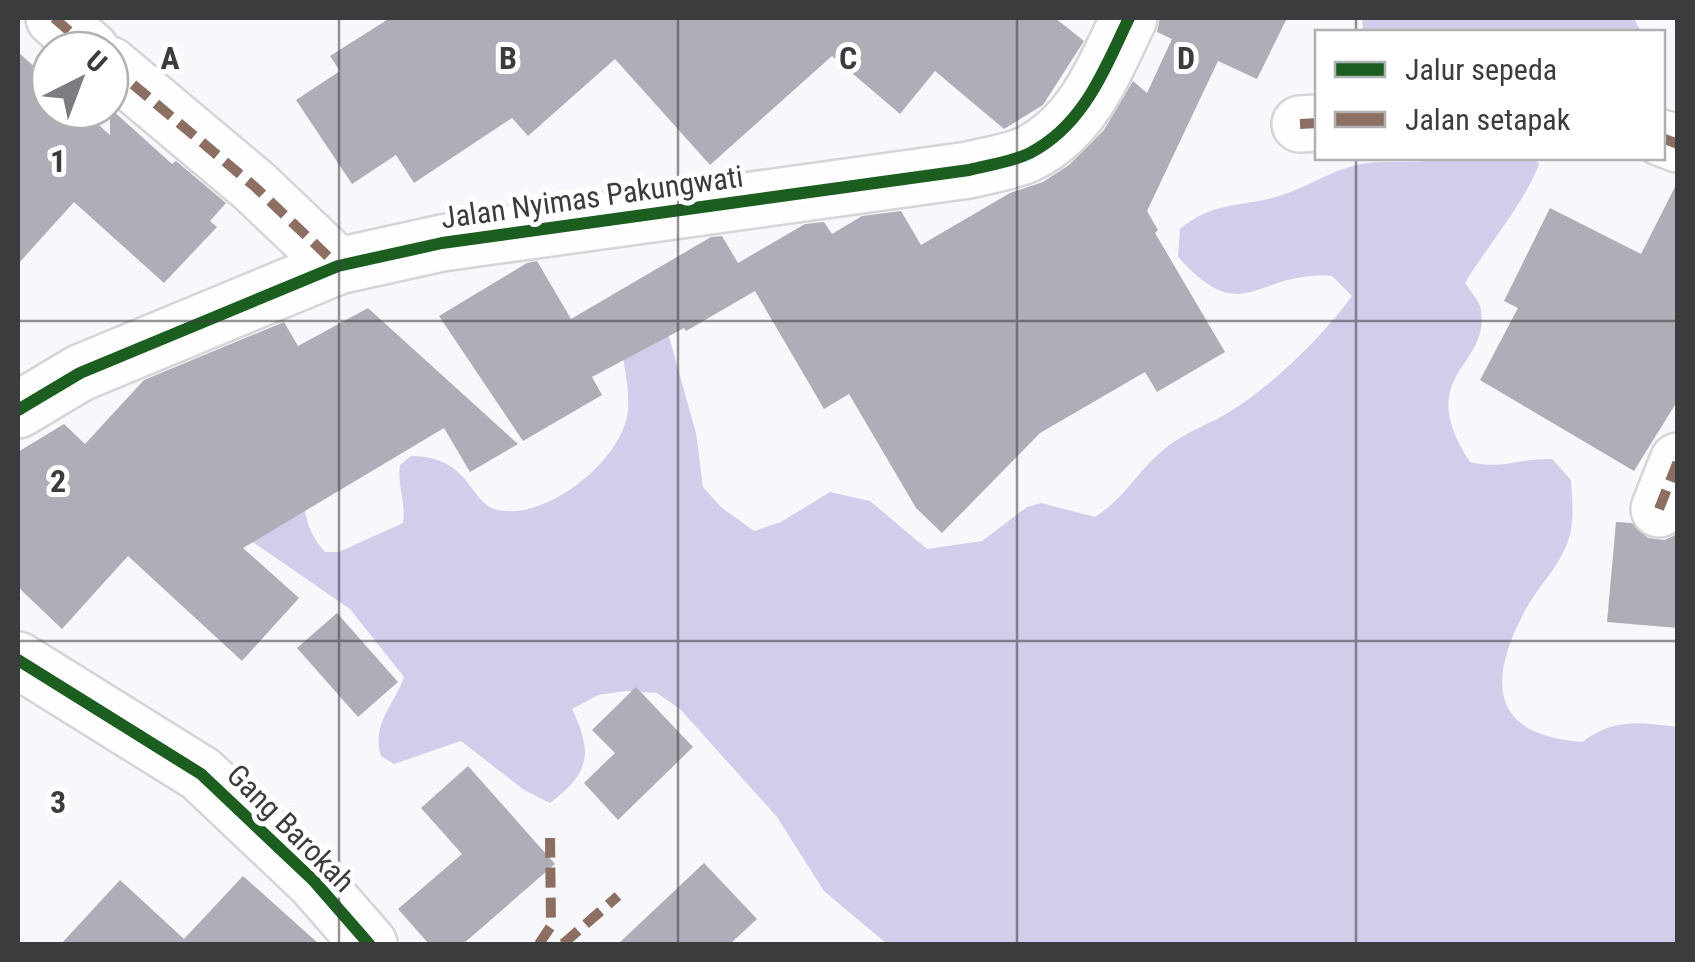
<svg xmlns="http://www.w3.org/2000/svg" width="1695" height="962" font-family="'Roboto Condensed',sans-serif">
<style>
.forest{fill:#d1ceeb}
.building{fill:#aeadb8}
.lines{fill:none;stroke-linecap:round;stroke-linejoin:round}
.minor-casing{stroke:#d5d5d8;stroke-width:60}
.minor{stroke:#fefeff;stroke-width:55}
.quiet{stroke:#8d6e63;stroke-width:10;stroke-dasharray:20 10;stroke-linecap:butt}
.cycleway-casing{stroke:#fff;stroke-width:19}
.cycleway{stroke:#1b5e20;stroke-width:12}
.grid{fill:none;stroke:#3c3c3f;stroke-width:2.5;stroke-opacity:0.55}
.labels{text-anchor:middle;dominant-baseline:central;stroke-width:10;stroke-linejoin:round;paint-order:stroke}
.street-label{font-size:30px;fill:#3c3c3f;stroke:#fff}
.grid-label{font-size:32px;text-anchor:middle;font-weight:bold;fill:#3c3c3f;stroke:#fff;stroke-width:10;stroke-linejoin:round;paint-order:stroke}
</style>
<rect width="100%" height="100%" fill="#f7f7fc"/>
<!-- forest -->
<g class="forest">
<path d="M1362,18H1634L1641,32H1363Z"/>
<path d="M1444,158H1536L1539,165C1521,208 1489,243 1465,283C1470,291 1480,301 1481,310C1490,369 1412,373 1470,462C1502,470 1520,458 1552,459L1571,480C1572,500 1575,522 1568,541C1559,567 1540,584 1527,607C1488,678 1487,735 1582,742C1614,718 1639,722 1677,727V944H887L824,891L777,817L680,709L657,693L626,691L598,695L572,709C593,753 590,773 550,803L524,790L461,741L394,764L381,756C371,725 394,705 404,677L350,609L221,520L301,489C305,513 307,533 325,552H339L403,523C406,502 397,485 400,465L411,456C471,456 469,504 498,510C547,521 624,459 628,410C630,383 621,352 617,325L666,326L696,433L703,487L721,507L754,531L781,522L830,492L870,501L927,549L982,541L1027,507L1041,503L1095,517C1127,496 1135,474 1161,452C1183,432 1210,425 1234,409C1277,381 1322,337 1352,296L1332,276C1255,270 1245,331 1178,257L1180,229C1215,199 1247,208 1288,193C1315,183 1338,167 1367,163C1394,160 1418,165 1444,158Z"/>
</g>
<!-- building -->
<g class="building">
<path d="M390,18H1055L1084,41L1043,105L1004,129L935,71L900,114L832,56L710,165L615,59L528,136L512,118L414,183L396,155L352,184L296,100L340,71L330,56Z"/>
<path d="M1160,18H1287L1257,79L1218,61L1147,211L1158,230L1155,233L1225,352L1157,392L1145,372L1040,433L942,533L916,508L849,394L824,409L755,291L686,331L684,328L592,377L602,395L523,441L439,316L527,263L537,261L571,319L711,237L722,236L738,263L805,224L824,222L832,234L862,216L901,211L921,245L1010,193L1043,182L1069,165L1104,130L1133,81L1147,93L1172,39L1157,32Z"/>
<path d="M18,52L50,81V110H82L110,135V108L172,164L176,161L226,203L210,221L217,227L164,283L74,202L18,264Z"/>
<path d="M1678,181V400L1634,471L1480,380L1518,308L1504,301L1550,208L1641,254Z"/>
<path d="M368,308L518,444L470,472L444,428L243,548L299,598L242,661L128,556L62,629L18,587V452L64,424L85,444L144,380L284,322L298,346Z"/>
<path d="M1616,522L1632,523L1648,538L1664,540L1678,534V628L1607,622Z"/>
<path d="M337,613L398,682L358,717L297,648Z"/>
<path d="M636,687L693,747L618,820L584,783L615,753L592,730Z"/>
<path d="M468,766L555,864L463,944H429L398,909L462,854L421,808Z"/>
<path d="M704,863L757,919L730,944H618Z"/>
<path d="M243,876L319,944H61L120,880L184,939Z"/>
</g>
<g class="lines">
<!-- minor casing -->
<g class="minor-casing">
<g id="minor">
<path d="M54,18L91,50"/>
<path d="M110,65L254,186L338,266"/>
<path d="M1300,124L1318,123"/>
<path d="M1662,138L1678,144"/>
<path d="M18,410L80,373L338,266L442,243L969,170C988,165 1012,162 1030,153C1084,125 1104,70 1129,18"/>
<path d="M1659,509L1678,461"/>
<path d="M18,660L201,774L314,881L369,944"/>
</g>
</g>
<!-- minor -->
<use href="#minor" class="minor"/>
<!-- quiet -->
<g class="quiet">
<path d="M54,18L91,50"/>
<path d="M110,65L254,186L338,266"/>
<path d="M1300,124L1318,123"/>
<path d="M1662,138L1678,144"/>
<path d="M1659,509L1678,461"/>
<path d="M539,944L551,926L550,838"/>
<path d="M563,944L618,896"/>
</g>
<!-- cycleway casing -->
<g class="cycleway-casing">
<g id="cycleway">
<path d="M18,410L80,373L338,266L442,243L969,170C988,165 1012,162 1030,153C1084,125 1104,70 1129,18"/>
<path d="M18,660L201,774L314,881L369,944"/>
</g>
</g>
<!-- cycleway -->
<use href="#cycleway" class="cycleway"/>
</g>
<!-- grid -->
<path class="grid" d="M339,18V944M678,18V944M1017,18V944M1356,18V32M1356,158V944M18,321H1678M18,641H1678"/>
<g class="labels">
<!-- street labels -->
<g class="street-label">
<text transform="translate(592 197) rotate(-8)">Jalan Nyimas Pakungwati</text>
<text transform="translate(291 828) rotate(45)">Gang Barokah</text>
</g>
</g>
<g class="grid-label">
<text x="170" y="69">A</text>
<text x="508" y="69">B</text>
<text x="848" y="69">C</text>
<text x="1186" y="69">D</text>
<text x="58" y="172">1</text>
<text x="58" y="492">2</text>
<text x="58" y="813">3</text>
</g>
<!-- border -->
<rect width="1695" height="962" fill="none" stroke="#3c3c3f" stroke-width="40"/>
<!-- legend -->
<rect x="1315" y="30" width="350" height="130" fill="#ffffff" stroke="#b1b1b2" stroke-width="2.5"/>
<rect x="1335" y="62" width="50" height="15" fill="#1b5e20" stroke="#b1b1b2" stroke-width="2.5"/>
<text x="1405" y="80" font-size="30" fill="#3c3c3f">Jalur sepeda</text>
<rect x="1335" y="112" width="50" height="15" fill="#8d6e63" stroke="#b1b1b2" stroke-width="2.5"/>
<text x="1405" y="130" font-size="30" fill="#3c3c3f">Jalan setapak</text>
<!-- north arrow -->
<g transform="translate(80 80) rotate(42)"><circle r="48" fill="#ffffff" stroke="#b1b1b2" stroke-width="2.5"/>
<path d="M0-8L18 38L0 25L-18 38Z" fill="#7d7d81"/>
<text y="-15" font-size="28" font-weight="bold" text-anchor="middle" fill="#3c3c3f">U</text>
</g>
</svg>
